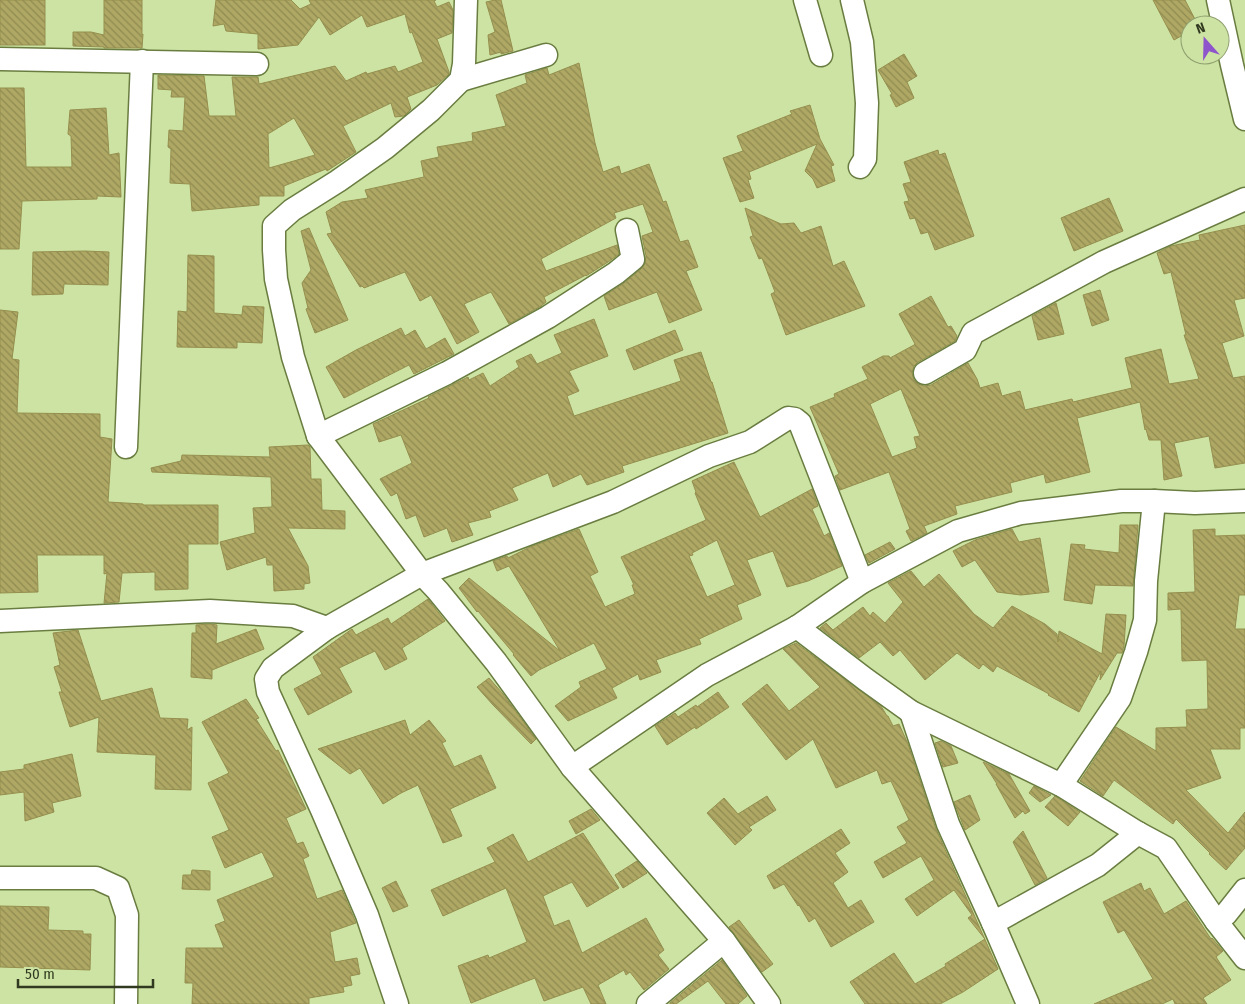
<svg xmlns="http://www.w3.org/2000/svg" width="1245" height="1004" font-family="'Fira Sans Condensed',sans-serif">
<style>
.building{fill:url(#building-back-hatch);stroke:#958f4e;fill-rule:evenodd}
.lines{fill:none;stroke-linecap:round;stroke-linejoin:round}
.minor-casing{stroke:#6a7d41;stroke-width:25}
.minor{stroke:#fff;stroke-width:22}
</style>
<defs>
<pattern id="building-back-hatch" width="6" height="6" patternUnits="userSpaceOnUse" patternTransform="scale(1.25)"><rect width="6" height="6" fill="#afa864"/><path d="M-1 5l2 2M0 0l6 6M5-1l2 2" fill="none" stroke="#8f8a52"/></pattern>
</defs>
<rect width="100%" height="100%" fill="#cde3a3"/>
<!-- building -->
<g class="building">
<rect x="0" y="0" width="45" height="45"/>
<path d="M104,0H142V35L143,34L142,48H104V47L73,46V32H91L104,35Z"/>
<path d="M216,0H291L300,9L311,4L309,0H436L434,1L437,7L449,2L453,10L452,33L437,39L449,72V74L437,85L407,97L411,109L404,116L395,117L391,103L343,126L356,152L327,171L326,169L284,186V196H259V205L192,211L190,184L170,183L171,149L168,147L169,130L183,131L185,97H171L172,90L158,89V75L204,76L209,116H236L232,77H258L259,84L335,66L346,81L366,72L367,74L395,66L398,72L423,62L412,32L410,33L405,14L367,27L362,15L330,35L319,17L298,45L258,49V34L226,31L224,24L213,26ZM294,118L315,155L269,168L268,134Z"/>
<path d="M495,0H501L513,51L501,54V52L490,55L488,35L495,32L486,2Z"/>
<path d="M1153,0H1185L1198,25H1190V31L1174,40Z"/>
<path d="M904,54L917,76L907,82L914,98L896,107L890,95L892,94L878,70Z"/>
<path d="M579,63L595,143L603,172L619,166L621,174L649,164L663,202L666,201L680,242L688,240L698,267L686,271L702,310L669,323L657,292L609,310L604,296L624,283L641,269L645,263L646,256L642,236L653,232L643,204L614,213L616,218L541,259L546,271L617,245L619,254L608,262L586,276V275L544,297L546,302L541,306L509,324L491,292L464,304L479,332L457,344L431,295L420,301L405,272L364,288L362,286L360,287L327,234L332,233L326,212L342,202L368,198L365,190L424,177L421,161L439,157L437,147L473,141L472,133L506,126L496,95L527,83L525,75L547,68L549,75Z"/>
<path d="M0,88H24L26,167H72L71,136L68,134L70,110L106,108L109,155L119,153L121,197L97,196V199L22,201L19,249H0Z"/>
<path d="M810,105L820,139L834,165L831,166L835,181L817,188L813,179L805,171L817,144L749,172L751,179L748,180L754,198L740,202L723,158L743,151L737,136L792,114L790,111Z"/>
<path d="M938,150L939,155L945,153L974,236L935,250L928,232L921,234L915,218L910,219L904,202L909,201L903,184L911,182L904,162Z"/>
<path d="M1109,198L1123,231L1074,251L1061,218Z"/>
<path d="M745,208L781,224L794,223L801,233L821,226L833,266L844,261L865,306L786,335L771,294L775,292L762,258L759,259L750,237L753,236Z"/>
<path d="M1245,225V298L1234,300L1244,336L1222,343L1233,378L1245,376V463L1215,468L1209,436L1174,443L1182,476L1164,480L1161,440H1149L1146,429L1145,430L1140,402L1077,418L1090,472L1046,483L1044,474L1010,483L1012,492L955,506L957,514L924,526L927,533L911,541L906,531L910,529L889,472L840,490L835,476L839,474L810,407L835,397L834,394L868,379L862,367L883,356H889L890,358L914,345L915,344L899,314L931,296L948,327L951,326L957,336L955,341L918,362L914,366L912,373L914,380L918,384L924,386L931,385L968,363L977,379L980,388L998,383L1002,396L1020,391L1025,410L1072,399L1073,402L1132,388L1125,358L1161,349L1169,384L1199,379L1184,335H1186L1171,272L1164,274L1157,253L1171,246L1200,240L1199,235ZM901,389L920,436L914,437L917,448L892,457L870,404Z"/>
<path d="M309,228L348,320L315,333L306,309L308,308L302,283L311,270L301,231Z"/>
<path d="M85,251L109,252L108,285L64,284L63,294L32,295L33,252Z"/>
<path d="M188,255L214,256V313L242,315L243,306L264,307L262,343L237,342V348L177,347L178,311L187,312Z"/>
<path d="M1100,290L1109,320L1092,326L1083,295Z"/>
<path d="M1056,303L1064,334L1038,340L1032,316Z"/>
<path d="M0,310L18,312L12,359L19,360L17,413L100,414V437L112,439L108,502L143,504V505H218V544H188V589L155,590V572L122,573L119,602L104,603L107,573L104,574V555H37L38,592L0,593Z"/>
<path d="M594,319L608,356L569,371L579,391L567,396L574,416L681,381L674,360L701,352L711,382H712L728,433L622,466L624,472L587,485L581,474L553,487L548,473L512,488L518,500L489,511L491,517L468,523L473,535L452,542L447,528L424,537L416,515L406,519L397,493L391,496L380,479L412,463L401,435L379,442L373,424L429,398L428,397L468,377L469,380L483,373L490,386L519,367L516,361L531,354L537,364L562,353L554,335Z"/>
<path d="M401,328L405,336L415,330L426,349L445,338L454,354L414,374L409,365L344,398L326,367L356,350Z"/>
<path d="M675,330L683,350L634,370L626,350Z"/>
<path d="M308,445L310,447L311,479H321L322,510L345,511V529L288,528L308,566L310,583L304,584V589L274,591L273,565H267L266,557L227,570L220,542L255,533L253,508L272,507L271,477L152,472L151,468L181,461L182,455L270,457L269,447Z"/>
<path d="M734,462L760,517L812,489L818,506L812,509L824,536L829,533L842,566L808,581L787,587L773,551L747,560L761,595L737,605L742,619L699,639L701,644L656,660L661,672L640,680L638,674L612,688L617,698L568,721L555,706L581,687L579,682L607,669L594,643L539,670L531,676L513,655L514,654L478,611L477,612L459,588L469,578L560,651L509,566L497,571L493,561L507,556L508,558L530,547L579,529L598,572L590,576L605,607L635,594L632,585H634L621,557L706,520L695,493L696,492L692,481ZM717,540L735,585L707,597L689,556L693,555L692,553Z"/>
<path d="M1120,525H1138L1133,586L1095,585L1092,604L1064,600L1071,544L1085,545L1084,549L1119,553Z"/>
<path d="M1012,529L1019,542L1040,538L1049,592L1021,595L997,592L975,560L962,567L953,551L975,540Z"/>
<path d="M1215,529V536L1245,535V595H1239L1235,629H1245V728H1240V749H1210L1221,778L1186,790L1228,833L1245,812V848L1226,870L1209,854L1210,853L1176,819L1173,824L1114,780L1103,796L1080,781L1116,727L1156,751V728L1187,727L1186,710L1208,709L1207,660L1182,661L1181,609L1168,610V593L1195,592L1193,530Z"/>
<path d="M890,542L895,549L869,563L865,555Z"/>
<path d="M911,571L924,587L939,574L974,614L993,628L1012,606L1045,624L1057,634L1058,642L1059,631L1102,654L1106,614L1126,615L1124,646L1122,653H1117L1100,680L1101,671L1079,712L1048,695L1049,694L997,666L993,672L983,664L979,669L957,653L925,680L900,650L893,656L880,642L859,658L820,628L826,623L833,630L863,607L870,616L873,612L885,623L903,602L888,583Z"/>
<path d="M428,599L445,621L402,648L407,659L385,670L375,651L339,668L352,692L308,715L294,689L322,674L313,657L352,629L356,635L388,618L391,624Z"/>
<path d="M210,624L217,625L216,644L256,629L264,649L212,670V679L191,677L192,633H196V625Z"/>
<path d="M78,630L101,701L152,688L160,718L188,719L187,730L192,727L191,790L155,789L156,755L97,752L99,717L70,727L59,692H62L54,667L60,665L53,633Z"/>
<path d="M796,643L881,706L887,716H888L893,726L899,724L908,744L936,829L998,969L963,992L940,1004H865L850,982L894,953L915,984L946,966L945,964L985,939L968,918L972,915L954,890L917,916L905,899L934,880L921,856L883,878L874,862L907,843L897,827L909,820L891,781L882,784L877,770L836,788L813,739L786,760L742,704L767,684L789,711L820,687L783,649Z"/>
<path d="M489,678L503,694L536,739L531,744L493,705L477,687Z"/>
<path d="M718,692L729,707L696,729L695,727L667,745L655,726L675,713L678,717L696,705L697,707Z"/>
<path d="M246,699L259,718L256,719L276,751L278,750L306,809L286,818L297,844L303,842L309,856L303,859L317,899L342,890L356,923L330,932L335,962L357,958L360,974L350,976L352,985L343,987L344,992L309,998V1004H192L193,983H185L186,948H224L215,925L225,921L217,900L274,877L262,852L225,868L212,837L229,830L208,783L229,773L202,722Z"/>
<path d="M405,720L410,735L429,720L446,741L442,743L454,767L481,755L496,788L450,809L462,836L443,843L418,785L401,793L383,804L360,768L350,774L318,749Z"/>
<path d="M941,741L951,746L958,763L943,767L935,743Z"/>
<path d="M72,754L81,796L52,803L54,812L25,821L24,792L0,795V772L24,769V765Z"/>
<path d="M983,762L1009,774L1030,811L1025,814L1023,811L1015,818L996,784H997Z"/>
<path d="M1034,786L1051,795L1040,802L1029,793Z"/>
<path d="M970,795L980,820L965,830L954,802Z"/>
<path d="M767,796L776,810L749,827L752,830L735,845L707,813L724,798L738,814Z"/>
<path d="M1055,796L1080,812L1068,826L1045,807Z"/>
<path d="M591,809L600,820L576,834L569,821Z"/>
<path d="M841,829L850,843L835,853L848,872L833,883L848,908L861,900L874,922L831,947L815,918L809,922L799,905L798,906L784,884L774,889L767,876Z"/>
<path d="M1023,831L1047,878L1035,885L1013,842Z"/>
<path d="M583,833L619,888L587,907L572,882L543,896L554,926L569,920L582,953L646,918L664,950L658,955L669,969L644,990L630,972L626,975L624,970L598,985L606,1004H591L583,987L544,1001L535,978L471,1003L458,966L488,955L489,958L527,942L506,888L443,916L431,890L495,862L487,848L513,834L528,862Z"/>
<path d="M637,861L647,873L623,888L615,875Z"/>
<path d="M192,870L210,871V890L182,889L183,875H191Z"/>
<path d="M396,881L408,906L393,912L382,888Z"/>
<path d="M1141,883L1144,891L1150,888L1164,914L1186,901L1211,939L1212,938L1223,951L1216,957L1231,980L1203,998L1207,1004H1175L1173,999L1162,1004H1094L1153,979L1124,930L1118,933L1103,902Z"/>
<path d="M0,906L49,907L48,930L83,931V934H91L90,970L0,967Z"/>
<path d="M739,920L773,964L762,972L729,927Z"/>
<path d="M722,960L747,996L738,1004H726L708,981L676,1004H670V1003Z"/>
</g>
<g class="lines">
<!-- minor casing -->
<g class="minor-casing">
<g id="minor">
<path d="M466,0L464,64L461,80L431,110L385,148L338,181L292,210L274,226V250L276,279L293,357L318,436L422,574L438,591L496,662L572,767L724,941L769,1004"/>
<path d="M805,0L821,55"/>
<path d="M852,0L862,42L867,103L865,159L860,167"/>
<path d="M1218,0L1232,65L1245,119"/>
<path d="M0,59L257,64"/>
<path d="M461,80L546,55"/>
<path d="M925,373L965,350L973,333L1104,262L1245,199"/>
<path d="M318,436L447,373L548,317L616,273L633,259L627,230"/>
<path d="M126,447L142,61"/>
<path d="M0,621L210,611L293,616L327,628"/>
<path d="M797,627L865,679L911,712L1061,785L1138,833L1166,848L1216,921L1245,958"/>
<path d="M911,712L948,824L993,923L1028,1004"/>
<path d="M572,767L707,675L797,627L862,582L958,531L1021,513L1121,501H1154L1195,503L1245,501"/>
<path d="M1061,785L1120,698L1136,652L1145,620L1146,581L1154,501"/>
<path d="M0,878H96L118,888L127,915L126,1004"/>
<path d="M1216,921L1226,914L1245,890"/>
<path d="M993,923L1098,865L1138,833"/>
<path d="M397,1004L367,915L322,810L268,692L266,679L273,668L327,628L422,574L613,502L709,456L750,442L788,418L795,419L800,423L862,582"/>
<path d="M648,1004L724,941"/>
</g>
</g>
<!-- minor -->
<use href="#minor" class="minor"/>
</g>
<!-- north arrow -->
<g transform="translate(1205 40) rotate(340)"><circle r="24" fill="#cde3a3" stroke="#8f9f6f"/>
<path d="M0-4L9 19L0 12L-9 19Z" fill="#8e54cb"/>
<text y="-8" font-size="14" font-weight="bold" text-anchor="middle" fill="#313a20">N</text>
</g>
<!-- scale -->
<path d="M18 979v8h135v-8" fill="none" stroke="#313a20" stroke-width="2.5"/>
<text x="25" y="979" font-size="15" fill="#313a20" stroke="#cde3a3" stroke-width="4" paint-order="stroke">50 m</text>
</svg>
